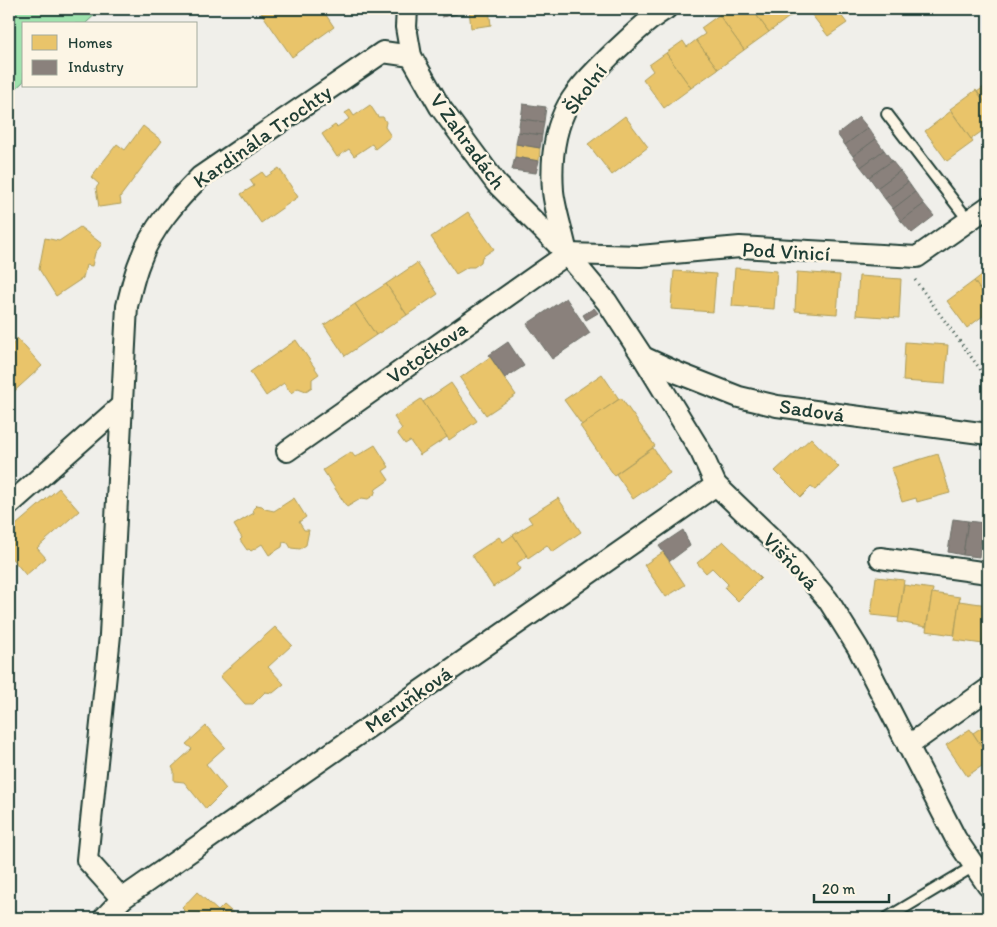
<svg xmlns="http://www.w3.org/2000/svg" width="997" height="927" font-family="Itim,sans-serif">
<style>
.green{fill:#9ee2ad;stroke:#5e9070}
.homes{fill:#e9c46a;stroke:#ac9c5a}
.industry{fill:#8a817c;stroke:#6a6d66}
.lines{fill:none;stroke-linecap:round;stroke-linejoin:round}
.service-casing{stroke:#1f3d34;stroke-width:14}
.minor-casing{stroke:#1f3d34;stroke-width:24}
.path{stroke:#1f3d34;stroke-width:3;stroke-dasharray:1 4;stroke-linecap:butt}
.service{stroke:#fcf5e5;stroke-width:10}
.minor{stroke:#fcf5e5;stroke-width:20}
.labels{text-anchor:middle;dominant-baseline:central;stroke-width:5;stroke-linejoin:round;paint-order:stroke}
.street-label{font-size:21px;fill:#1f3d34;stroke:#fcf5e5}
</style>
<rect width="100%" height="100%" fill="#f0efea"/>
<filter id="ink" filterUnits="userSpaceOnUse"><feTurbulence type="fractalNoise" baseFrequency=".02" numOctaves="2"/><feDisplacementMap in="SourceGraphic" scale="10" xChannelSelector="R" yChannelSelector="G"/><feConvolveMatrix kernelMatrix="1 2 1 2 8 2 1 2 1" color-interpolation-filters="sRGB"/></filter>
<g filter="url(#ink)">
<!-- green -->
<path class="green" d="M9,9H101L85,24H24V81L9,95Z"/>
<!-- homes -->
<g class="homes">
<path d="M264,9H322L334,27L292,57L260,11Z"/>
<path d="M469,9H489L491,25L471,28Z"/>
<path d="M728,9H752L769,32L744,50L719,15Z"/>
<path d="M752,9H794L796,12L769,32Z"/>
<path d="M821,9H836L847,23L828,36L812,15Z"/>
<path d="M719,15L744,50L718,69L696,40L705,34L701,28Z"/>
<path d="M696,40L718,69L691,88L666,53L683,41L687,47Z"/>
<path d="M666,53L691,88L664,108L643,79L653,71L649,65Z"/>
<path d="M988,84V107L977,92Z"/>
<path d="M976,90L988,107V127L971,139L950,109Z"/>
<path d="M370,105L378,117H383L386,122L385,127L391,136L375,149L372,144L354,156L349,149L337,157L322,134L335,125L337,127L349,119L345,113L350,110L354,116Z"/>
<path d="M951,111L973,142L947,161L925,131Z"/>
<path d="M625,116L648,147L612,175L588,144Z"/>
<path d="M143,126L162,141L120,197L121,204L99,207L96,188L99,184L91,177L117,144L125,150Z"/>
<path d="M516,144L540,148L539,161L515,157Z"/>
<path d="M279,168L298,197L261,223L241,194L254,186L250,180L262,172L266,177Z"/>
<path d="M468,212L494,249L482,257L481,262L474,267H468L456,274L431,237Z"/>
<path d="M80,227L102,244L95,253L92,266L86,265L83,278L56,296L39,269L45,238L59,241Z"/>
<path d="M417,263L438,294L407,315L386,284Z"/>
<path d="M735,268L777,271L774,309L732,306Z"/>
<path d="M988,270V301L974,281Z"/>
<path d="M674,271L716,274L713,312L671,309Z"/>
<path d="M797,272L840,275L837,314L795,311Z"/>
<path d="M859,276L901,279L899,318L856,315Z"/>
<path d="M974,281L988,301V312L967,328L947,301Z"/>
<path d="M386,284L407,315L376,335L355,304Z"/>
<path d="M355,304L376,335L345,356L324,325Z"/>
<path d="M17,338L42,366L9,396V350Z"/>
<path d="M296,340L319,374L312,379V387L306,391L298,388L291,393L284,383L266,396L250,372Z"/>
<path d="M905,342L948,345L945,384L903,381Z"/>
<path d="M490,357L516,395L486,415L460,378Z"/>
<path d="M602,374L619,399L582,425L564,400Z"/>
<path d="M451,383L477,421L449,440L423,402Z"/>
<path d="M621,398L655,446L614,475L580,426Z"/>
<path d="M421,399L447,437L420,455L410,441L405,444L397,433L402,429L394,417Z"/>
<path d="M811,438L839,467L815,490L811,487L801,497L775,471Z"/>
<path d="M375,445L389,467L383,471L389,480L376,489L374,495L368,499L362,498L347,507L323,470L351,452L355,457Z"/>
<path d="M653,448L670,473L633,499L616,474Z"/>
<path d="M938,454L950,493L917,502L916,498L902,502L891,468Z"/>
<path d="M988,473V491L984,475Z"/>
<path d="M59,488L79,511L37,548L46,558L26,575L9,555V531Z"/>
<path d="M294,498L306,517L299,522L304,530H309L306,545L300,549L291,548L288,543L283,542L282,547L269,555L262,544L251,551L249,549L247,550L240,540L242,538L234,525L254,513L253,509L257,505L262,506L265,509L274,511Z"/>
<path d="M558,498L581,532L552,552L547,545L528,558L513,535L532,523L528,517Z"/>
<path d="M513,535L527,556L517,563L521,569L493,587L472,555L499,537L503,542Z"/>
<path d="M723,541L761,578L738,601L725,588L728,584L712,568L706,573L697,563Z"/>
<path d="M663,552L685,585L666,597L644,565Z"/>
<path d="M876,577L904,580L899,618L871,615Z"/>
<path d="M904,585L933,589L926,627L898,622Z"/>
<path d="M932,593L960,597L954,635L926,631Z"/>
<path d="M959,601L988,605L983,644L954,640Z"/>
<path d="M987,610H988V649L982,648Z"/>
<path d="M275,627L292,645L268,667L284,684L273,693L265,692L253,704H245L220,676Z"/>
<path d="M988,723V756L973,733Z"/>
<path d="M206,726L225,747L206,764L226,789L206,809L184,782L174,781V771L172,767L192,749L186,744Z"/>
<path d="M970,729L988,756V762L967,776L946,745Z"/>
<path d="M197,892L218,911L224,905L239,918H186L189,915L182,908Z"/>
</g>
<!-- industry -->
<g class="industry">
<path d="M441,9H456L457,14L442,17Z"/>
<path d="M523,104L546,107L544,122L521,119Z"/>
<path d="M859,117L868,128L845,145L837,134Z"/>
<path d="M520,119L544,122L542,135L518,132Z"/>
<path d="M868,128L876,139L853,156L845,145Z"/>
<path d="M518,132L542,135L540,148L516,144Z"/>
<path d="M876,139L884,150L861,167L853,156Z"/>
<path d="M884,150L892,161L869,177L861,167Z"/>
<path d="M515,157L539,161L536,173L512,170Z"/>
<path d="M892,161L900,171L877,188L869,177Z"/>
<path d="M900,171L908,182L885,199L877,188Z"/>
<path d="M908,182L915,192L893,209L885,199Z"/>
<path d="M915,192L924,204L901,221L893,209Z"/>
<path d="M924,204L934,216L912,233L901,221Z"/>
<path d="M566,298L590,333L552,359L527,324Z"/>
<path d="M594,308L598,313L586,320L583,315Z"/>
<path d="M508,342L524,366L505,378L489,355Z"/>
<path d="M953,519L968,521L963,555L948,552Z"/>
<path d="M968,521L984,523L979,557L963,555Z"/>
<path d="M683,530L690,546L670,561L659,546Z"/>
</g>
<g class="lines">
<!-- service casing -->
<g class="service-casing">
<g id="service">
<path d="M887,114L969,221"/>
<path d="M887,918L974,866"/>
</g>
</g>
<!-- minor casing -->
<g class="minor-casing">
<g id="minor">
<path d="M407,9L406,27L411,56L440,107L496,183L567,254L607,302L643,357L701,452L716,485L793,559L828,600L858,648L956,839L988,886"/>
<path d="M567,254L640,256L740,247L917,257L988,207"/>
<path d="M567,254C563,233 555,211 553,191C551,163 554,130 568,105C579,86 597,69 613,53C630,38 646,20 666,9"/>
<path d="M643,357L678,373L739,397L777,406L988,434"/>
<path d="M287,451L567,254"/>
<path d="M9,505L122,405"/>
<path d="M880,558L988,573"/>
<path d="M908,746L988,689"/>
<path d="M122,899L87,860L110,635L127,306C131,291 134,275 140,261C152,228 176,201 200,177L383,52L411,56"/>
<path d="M104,918L122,899L716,485"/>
</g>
</g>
<!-- path -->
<path class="path" d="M915,280L988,380"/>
<!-- service -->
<use href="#service" class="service"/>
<!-- minor -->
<use href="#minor" class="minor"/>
</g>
</g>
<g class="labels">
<!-- street labels -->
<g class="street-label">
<text transform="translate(585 89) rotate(-53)">Školní</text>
<text transform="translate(262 136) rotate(-35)">Kardinála Trochty</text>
<text transform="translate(468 141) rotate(54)">V Zahradách</text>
<text transform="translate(786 251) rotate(3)">Pod Vinicí</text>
<text transform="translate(427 352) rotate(-35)">Votočkova</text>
<text transform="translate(812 410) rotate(8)">Sadová</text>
<text transform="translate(791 561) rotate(47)">Višňová</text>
<text transform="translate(408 699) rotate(-35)">Meruňková</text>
</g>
</g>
<!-- margin -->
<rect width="997" height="927" fill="none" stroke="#fcf5e5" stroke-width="30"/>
<rect x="15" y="15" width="967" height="897" fill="none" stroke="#1f3d34" stroke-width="2" filter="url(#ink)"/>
<!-- legend -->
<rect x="22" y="22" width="175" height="65" fill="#fcf5e5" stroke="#a4ab9e"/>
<rect x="32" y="35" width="25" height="15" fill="#e9c46a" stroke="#a4ab9e"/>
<text x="68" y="48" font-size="15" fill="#1f3d34">Homes</text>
<rect x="32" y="60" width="25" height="15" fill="#8a817c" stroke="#a4ab9e"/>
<text x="68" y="72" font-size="15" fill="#1f3d34">Industry</text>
<!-- scale -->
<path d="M814 894v8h75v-8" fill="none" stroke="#1f3d34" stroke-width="2.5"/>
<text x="822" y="894" font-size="15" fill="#1f3d34" stroke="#fcf5e5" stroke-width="4" paint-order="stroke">20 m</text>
</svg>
